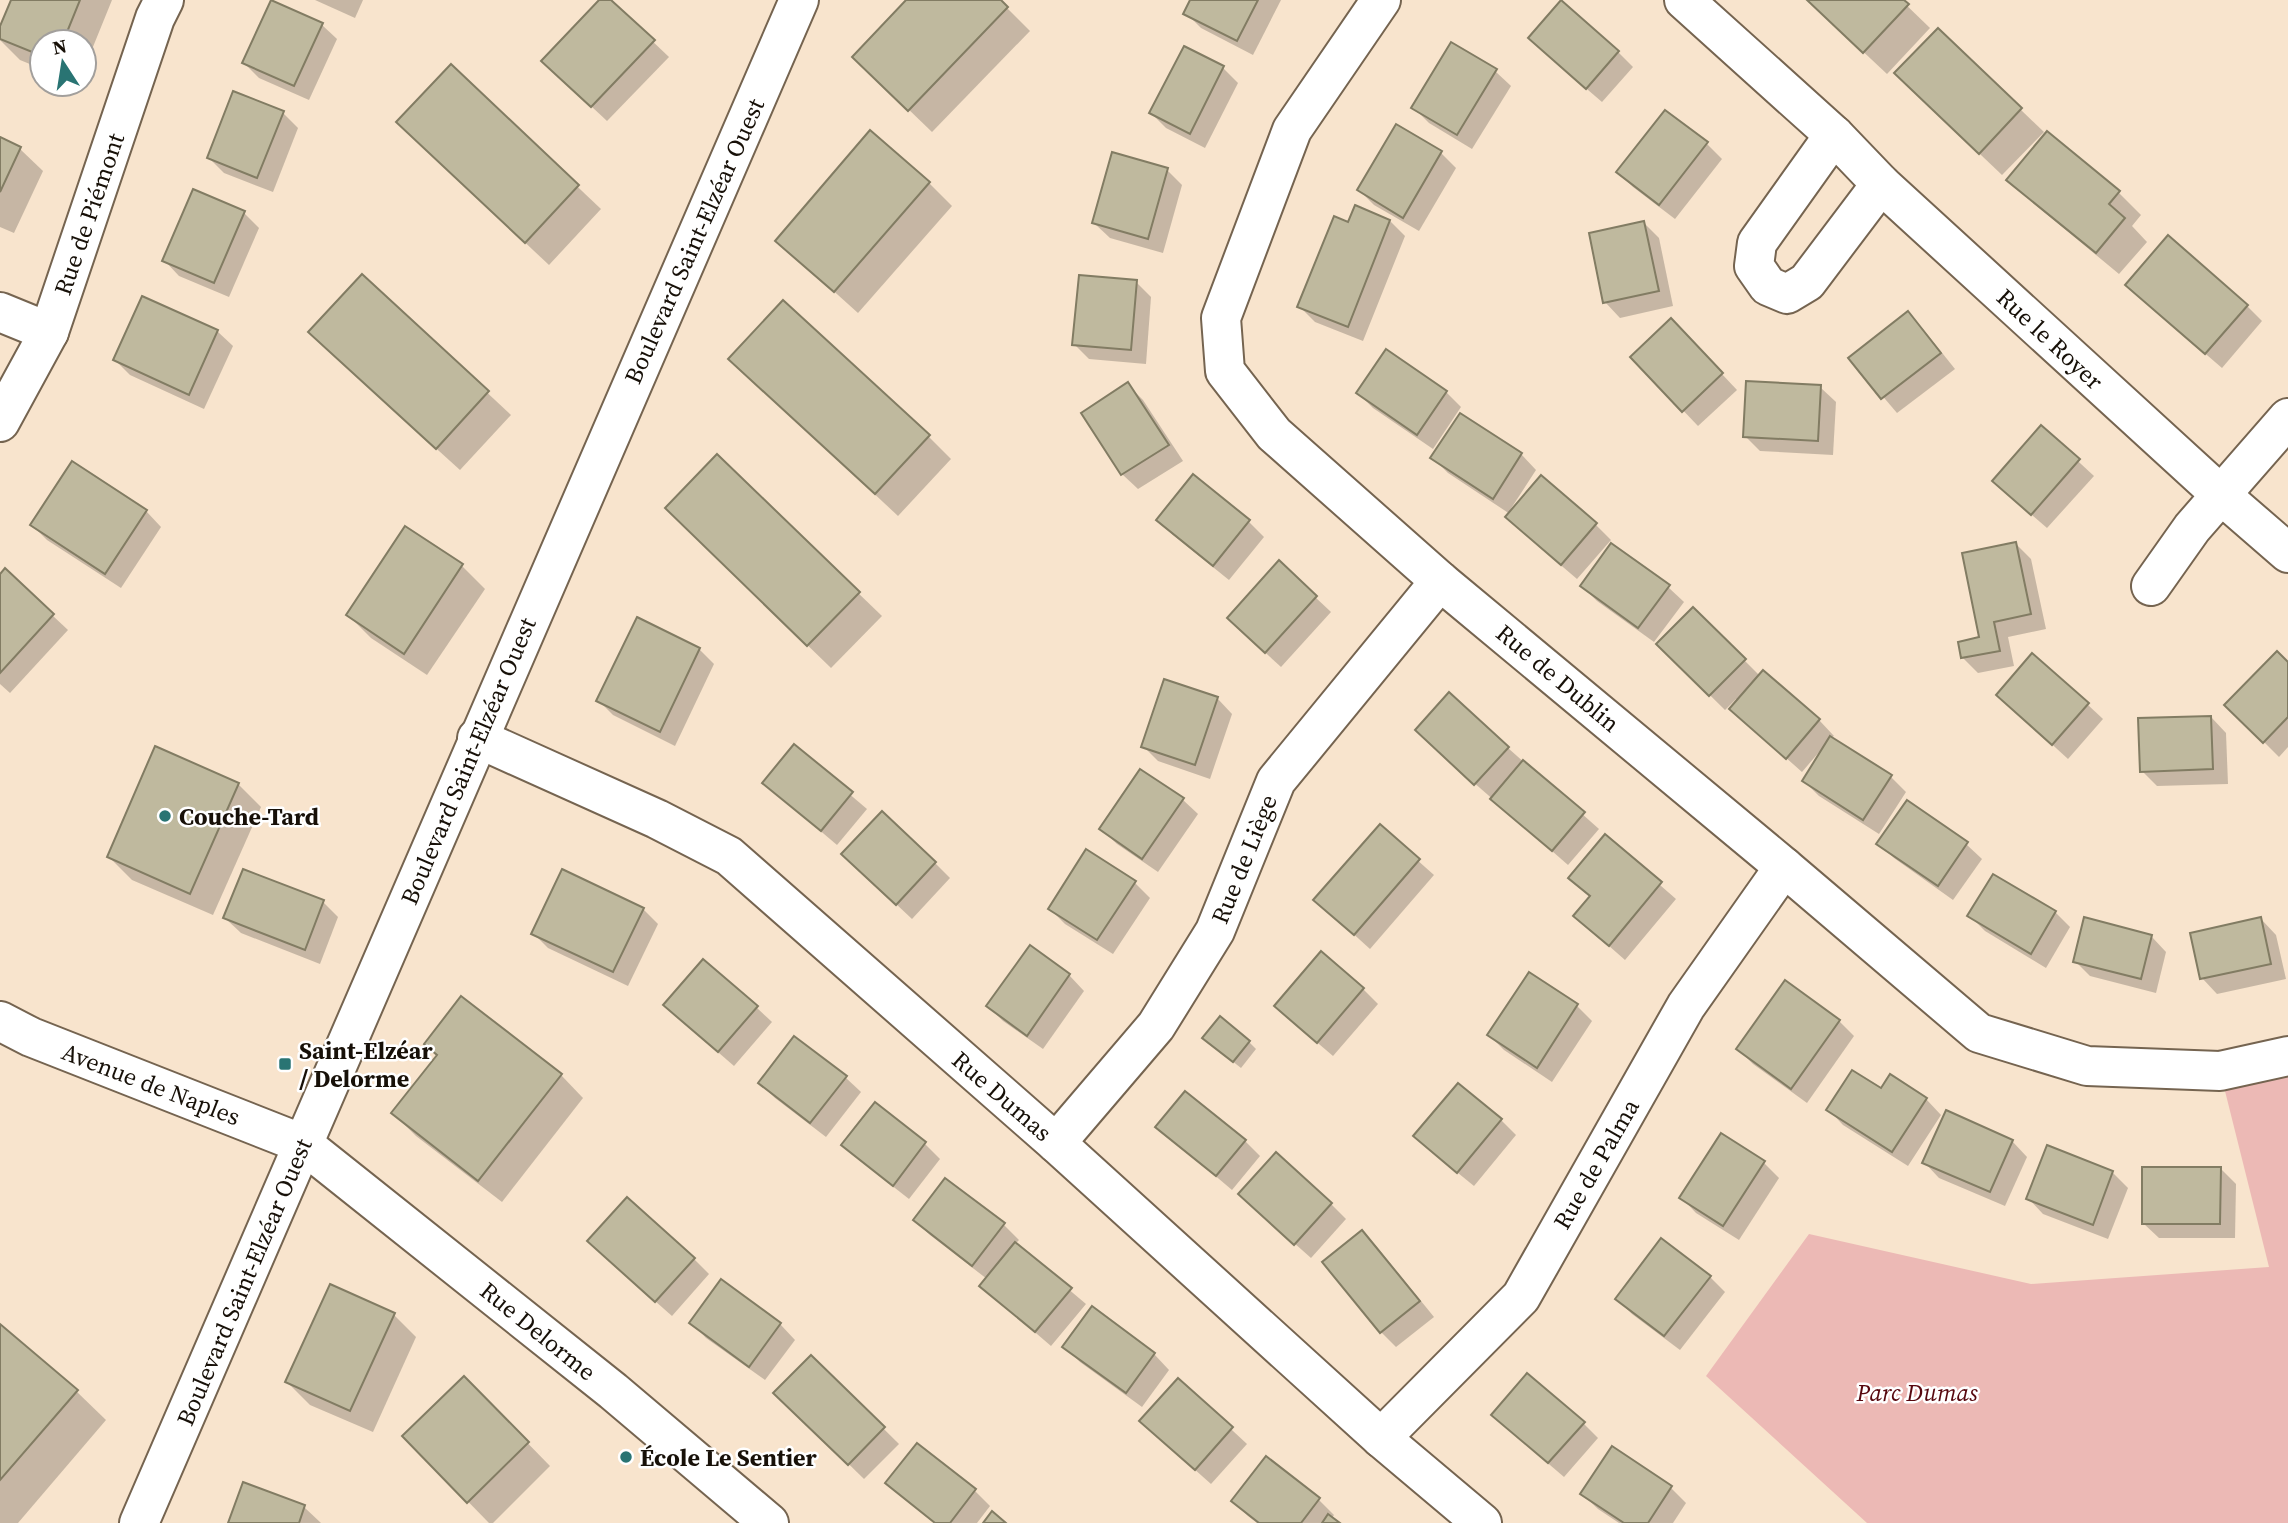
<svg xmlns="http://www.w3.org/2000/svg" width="2288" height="1523" font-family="'Source Serif 4',serif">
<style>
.green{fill:#ecb9b5}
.shadow{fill:#0003}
.building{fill:#bfb99e;stroke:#827c63;stroke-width:2}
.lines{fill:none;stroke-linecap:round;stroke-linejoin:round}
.minor-casing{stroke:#756450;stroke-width:42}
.tertiary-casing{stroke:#756450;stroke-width:42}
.minor{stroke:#fff;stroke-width:38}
.tertiary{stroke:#fff;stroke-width:38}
.poi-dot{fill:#297473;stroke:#fff;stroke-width:2.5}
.labels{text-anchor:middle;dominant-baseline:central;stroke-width:5;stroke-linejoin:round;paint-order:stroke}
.street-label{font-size:24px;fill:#171008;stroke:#fff}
.poi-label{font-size:24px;font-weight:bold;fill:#171008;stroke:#fff;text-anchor:start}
.park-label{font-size:24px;font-style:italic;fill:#57070e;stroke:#fff}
</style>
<rect width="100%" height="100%" fill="#f8e4cd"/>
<!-- green -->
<path class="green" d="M2288,1056V1523H1867L1706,1376L1809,1234L2031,1284L2269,1267L2220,1071Z"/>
<!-- shadow -->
<g class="shadow">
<path d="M12,0H112L84,69V42H42V69L20,60L0,40V31Z"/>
<path d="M315,0H363L355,18Z"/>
<path d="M602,0H609L669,57L607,121L559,76Z"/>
<path d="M909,0H999L1030,31L932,132L877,79Z"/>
<path d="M1192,0H1281L1253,55L1201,28L1186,13Z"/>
<path d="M1808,0H1901L1930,28L1887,74Z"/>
<path d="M321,24L337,39L309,100L259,78L244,63Z"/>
<path d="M1938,30L2044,132L2002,175L1919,96Z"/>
<path d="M1184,48L1223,68L1238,83L1205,148L1166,128L1151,113Z"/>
<path d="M1618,52L1633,67L1602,102L1545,53Z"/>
<path d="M451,67L601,209L549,265L421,145Z"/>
<path d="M1495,71L1511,86L1472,149L1429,123L1414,108Z"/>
<path d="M283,113L298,128L273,192L224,173L209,158Z"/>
<path d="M0,139L20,149L43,171L14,233L0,227Z"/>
<path d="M1706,143L1722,159L1675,219L1633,187L1618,172Z"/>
<path d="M1441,153L1456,168L1419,231L1374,205L1359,190Z"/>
<path d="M1167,170L1182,185L1163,253L1110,238L1094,223Z"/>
<path d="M2009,179L2118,192L2141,215L2132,226L2147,242L2119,274L2032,202Z"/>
<path d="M929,183L952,206L858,313L778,241Z"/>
<path d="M244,213L259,228L229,297L179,276L164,260Z"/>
<path d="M1390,221L1405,236L1363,341L1315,322L1299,306Z"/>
<path d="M1644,223L1659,238L1673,306L1620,318L1605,302Z"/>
<path d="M362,276L511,415L460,470L333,355Z"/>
<path d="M1136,282L1151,297L1146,364L1089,359L1074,344Z"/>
<path d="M2143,300L2247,306L2262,321L2222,368Z"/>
<path d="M1908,314L1923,329L1955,369L1897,413L1851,359Z"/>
<path d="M217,331L233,346L204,409L130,375L115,360Z"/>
<path d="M1686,336L1737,390L1698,426L1632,357Z"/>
<path d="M730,359L928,436L951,459L898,516Z"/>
<path d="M1128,385L1143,400L1183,461L1138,489L1122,474L1083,414Z"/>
<path d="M1820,387L1836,402L1833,455L1760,451L1745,436Z"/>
<path d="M1446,392L1461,407L1433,449L1373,408L1358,393Z"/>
<path d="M2041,427L2094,476L2047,528L2010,496Z"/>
<path d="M1521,454L1536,470L1510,510L1596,525L1611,540L1577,579L1522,532L1507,517L1510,514L1448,473L1433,458Z"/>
<path d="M717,457L882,616L831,668L690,531Z"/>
<path d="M146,511L161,527L121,588L47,540L32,525Z"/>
<path d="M1158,520L1249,522L1264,537L1229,580L1173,535Z"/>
<path d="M405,528L462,566L485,589L427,675L371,638L348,615Z"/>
<path d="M2016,544L2031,559L2046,629L2008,637L2014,666L1978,673L1963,658L1981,639Z"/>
<path d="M1279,563L1331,612L1281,667L1244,633Z"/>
<path d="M5,571L68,630L10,693L0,684V576Z"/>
<path d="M1582,586L1668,587L1684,602L1654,642L1597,601Z"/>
<path d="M1693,609L1760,676L1763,672L1819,720L1834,736L1831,738L1891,777L1906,792L1879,834L1819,796L1804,781L1822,753L1820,751L1802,772L1731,709L1739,701L1736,699L1725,710L1658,644Z"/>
<path d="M699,649L714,664L675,746L613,715L598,700Z"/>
<path d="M2288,664V747L2279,757L2227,705Z"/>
<path d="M1998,695L2087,704L2103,719L2068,759Z"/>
<path d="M1217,698L1232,714L1210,779L1158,761L1143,746Z"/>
<path d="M2211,717L2226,733L2228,784L2157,786L2142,771Z"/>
<path d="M1432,746L1508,748L1599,829L1568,865Z"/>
<path d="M794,747L867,809L837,845L764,783Z"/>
<path d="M238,784L261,807L213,915L132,880L109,857Z"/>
<path d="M1182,799L1198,814L1158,872L1117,844L1101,829Z"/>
<path d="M1380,827L1434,875L1370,949L1316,900Z"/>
<path d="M1605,837L1676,899L1625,960L1575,916L1591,898L1571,878Z"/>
<path d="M1879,843L1966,844L1982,859L1953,900L1894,858Z"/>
<path d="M935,863L950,878L912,919L859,869Z"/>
<path d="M1994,876L2055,912L2070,927L2046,968L1985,931L1970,916Z"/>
<path d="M1135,883L1150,898L1113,954L1065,924L1050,909Z"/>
<path d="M323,902L338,917L320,964L241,933L225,918Z"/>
<path d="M643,909L658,924L628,986L548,948L533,933Z"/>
<path d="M2261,919L2276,935L2286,979L2217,994L2202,978Z"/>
<path d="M2151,936L2166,952L2156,993L2090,976L2075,961Z"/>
<path d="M1030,948L1069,975L1084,991L1043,1049L1003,1021L988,1006Z"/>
<path d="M1529,974L1577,1006L1592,1021L1552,1082L1504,1050L1489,1035Z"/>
<path d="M1363,989L1378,1004L1333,1056L1292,1021Z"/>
<path d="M756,1007L772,1022L734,1066L681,1020Z"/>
<path d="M1839,1021L1854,1036L1807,1103L1753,1064L1738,1049Z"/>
<path d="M1249,1042L1256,1049L1241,1068L1212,1045Z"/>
<path d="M561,1075L583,1098L502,1202L416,1136L393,1113Z"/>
<path d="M1891,1076L1926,1099L1941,1115L1908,1166L1843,1125L1828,1109L1881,1090Z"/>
<path d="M845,1077L861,1092L826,1137L775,1098L760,1083Z"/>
<path d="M875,1104L925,1144L940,1159L909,1199L858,1159L843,1144Z"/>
<path d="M1501,1120L1516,1135L1474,1186L1431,1151Z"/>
<path d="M1158,1127L1245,1141L1260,1156L1232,1190Z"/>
<path d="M1721,1135L1764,1163L1779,1178L1739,1240L1696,1213L1681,1197Z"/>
<path d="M2012,1141L2027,1157L2005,1206L1939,1178L1924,1162Z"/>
<path d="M2220,1168L2236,1184L2235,1238H2159L2143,1223Z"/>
<path d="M2112,1172L2128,1188L2108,1239L2043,1214L2028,1198Z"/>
<path d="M1331,1204L1346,1219L1311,1258L1256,1209Z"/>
<path d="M915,1220L1004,1225L1019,1240L1015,1244L1086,1304L1051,1346L981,1286L987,1279L930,1235Z"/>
<path d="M1362,1232L1377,1247L1434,1317L1396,1347L1381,1332L1325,1262Z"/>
<path d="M604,1256L694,1259L709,1274L672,1316Z"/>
<path d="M1710,1277L1725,1292L1680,1350L1632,1314L1617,1299Z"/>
<path d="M1092,1309L1154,1354L1169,1370L1142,1407L1080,1362L1065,1347Z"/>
<path d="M393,1314L416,1337L373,1432L310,1405L287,1382Z"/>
<path d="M691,1322L780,1324L795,1340L765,1380L706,1338Z"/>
<path d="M0,1326L76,1391L106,1420L18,1523H0Z"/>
<path d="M811,1357L899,1444L864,1479L776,1393Z"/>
<path d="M464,1378L550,1466L493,1523H489L404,1436Z"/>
<path d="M1178,1380L1247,1444L1211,1484L1157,1436Z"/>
<path d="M1583,1423L1598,1438L1564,1477L1509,1430Z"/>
<path d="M917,1446L975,1491L990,1506L977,1523H934L887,1483Z"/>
<path d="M1613,1448L1671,1488L1686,1503L1673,1523H1619L1598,1509L1582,1494Z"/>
<path d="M1266,1458L1319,1500L1334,1515L1331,1519L1337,1523H1257L1248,1516L1233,1501Z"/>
<path d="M304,1507L321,1523H230Z"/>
</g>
<!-- building -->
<g class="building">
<path d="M11,0H80L63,42H42V56L0,39V26Z"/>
<path d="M271,0L323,23L294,86L242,63Z"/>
<path d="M599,0H611L655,40L591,107L541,61Z"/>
<path d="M906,0H1001L1008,7L908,111L852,57Z"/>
<path d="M1190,0H1258L1237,41L1183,14Z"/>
<path d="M1561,0L1619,51L1586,89L1528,38Z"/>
<path d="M1807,0H1904L1909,4L1863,53Z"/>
<path d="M1938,28L2022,108L1979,154L1894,73Z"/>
<path d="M1451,42L1497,69L1457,135L1411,108Z"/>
<path d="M1184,46L1224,66L1190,134L1149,113Z"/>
<path d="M451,64L579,185L525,243L396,122Z"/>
<path d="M233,91L284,111L257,178L207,158Z"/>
<path d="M1665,110L1708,142L1659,205L1616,172Z"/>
<path d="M1396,124L1442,151L1403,218L1357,190Z"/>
<path d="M870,130L930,182L834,292L775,241Z"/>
<path d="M2047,131L2120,191L2109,204L2125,218L2096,253L2006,180Z"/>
<path d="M0,137L21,147L0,192Z"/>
<path d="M1112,152L1168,168L1148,239L1092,223Z"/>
<path d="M193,189L245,211L214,283L162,261Z"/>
<path d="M1355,205L1390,220L1348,327L1297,307L1334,216L1348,222Z"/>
<path d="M1644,221L1659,291L1603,303L1589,233Z"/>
<path d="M2168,235L2248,305L2205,354L2125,285Z"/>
<path d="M362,274L489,391L436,449L308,332Z"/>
<path d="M1079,275L1137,280L1131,350L1072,345Z"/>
<path d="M142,296L218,330L189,395L113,360Z"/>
<path d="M783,300L930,435L875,494L728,359Z"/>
<path d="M1908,311L1941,353L1881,399L1848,358Z"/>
<path d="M1671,318L1723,373L1682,412L1630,357Z"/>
<path d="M1386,349L1447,391L1417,435L1356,393Z"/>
<path d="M1746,381L1821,385L1818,441L1743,437Z"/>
<path d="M1128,382L1169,445L1121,475L1081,413Z"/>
<path d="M1460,413L1522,453L1493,499L1430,458Z"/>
<path d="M2041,425L2080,459L2031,515L1992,481Z"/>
<path d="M717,454L860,592L807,646L665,508Z"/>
<path d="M72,461L147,510L105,574L30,525Z"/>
<path d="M1193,474L1250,520L1213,566L1156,520Z"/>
<path d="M1541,475L1597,523L1561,565L1505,517Z"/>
<path d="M405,526L463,564L404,654L346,615Z"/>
<path d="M2016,542L2031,614L1994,622L2000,651L1961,658L1958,642L1979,637L1962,553Z"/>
<path d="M1611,543L1670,585L1638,628L1580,586Z"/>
<path d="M1279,560L1317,596L1265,653L1227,618Z"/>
<path d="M5,568L54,614L0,673V574Z"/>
<path d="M1693,607L1746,659L1709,696L1656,644Z"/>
<path d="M637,617L700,648L660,732L596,701Z"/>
<path d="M2277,651L2288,662V717L2263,743L2224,705Z"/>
<path d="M2032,653L2089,703L2052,745L1996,695Z"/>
<path d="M1763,670L1820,719L1786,759L1729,709Z"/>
<path d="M1164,679L1218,697L1195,765L1141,747Z"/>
<path d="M1449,692L1509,747L1474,785L1415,730Z"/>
<path d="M2211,716L2213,769L2140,772L2138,718Z"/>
<path d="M1830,736L1892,775L1863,820L1802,781Z"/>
<path d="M794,744L853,792L821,831L762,783Z"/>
<path d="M155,746L239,783L190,894L107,857Z"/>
<path d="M1523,760L1585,812L1552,851L1490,799Z"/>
<path d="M1140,769L1184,798L1142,859L1099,829Z"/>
<path d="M1907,800L1968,842L1938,886L1876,844Z"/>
<path d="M882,811L936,862L896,905L841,854Z"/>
<path d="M1380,824L1420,859L1354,935L1313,900Z"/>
<path d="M1605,834L1662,882L1609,946L1573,916L1590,896L1568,878Z"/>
<path d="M1086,849L1136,881L1097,940L1048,909Z"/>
<path d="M243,869L324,900L305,950L223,918Z"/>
<path d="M562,869L644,908L613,972L531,934Z"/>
<path d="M1993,874L2056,911L2031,954L1967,916Z"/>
<path d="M2084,917L2152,935L2141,979L2073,962Z"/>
<path d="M2261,917L2271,964L2200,979L2190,933Z"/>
<path d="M1030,945L1070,974L1027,1036L986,1006Z"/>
<path d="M1321,951L1364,988L1317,1043L1274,1006Z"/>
<path d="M703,959L758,1006L718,1052L663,1005Z"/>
<path d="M1529,972L1578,1004L1537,1068L1487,1035Z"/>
<path d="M1785,980L1840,1020L1791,1089L1736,1049Z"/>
<path d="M461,996L562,1074L478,1181L391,1113L437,1055L424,1044Z"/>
<path d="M1220,1016L1250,1041L1233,1062L1202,1038Z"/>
<path d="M794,1036L847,1076L810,1123L758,1083Z"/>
<path d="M1852,1070L1881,1088L1890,1074L1927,1098L1892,1152L1826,1110Z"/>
<path d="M1458,1083L1502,1119L1457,1173L1413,1136Z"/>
<path d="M1185,1091L1246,1140L1216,1176L1155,1127Z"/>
<path d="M875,1102L926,1142L893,1186L841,1145Z"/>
<path d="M1946,1110L2013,1140L1990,1192L1922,1163Z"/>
<path d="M1721,1133L1765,1161L1723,1226L1679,1198Z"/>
<path d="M2047,1145L2113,1171L2093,1225L2026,1199Z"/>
<path d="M1276,1152L1332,1203L1294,1245L1238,1194Z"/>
<path d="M2142,1167H2221L2220,1224H2142Z"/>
<path d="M945,1178L1005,1223L972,1266L913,1220Z"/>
<path d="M627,1197L695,1258L655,1302L587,1241Z"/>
<path d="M1362,1230L1420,1301L1380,1333L1322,1262Z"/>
<path d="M1661,1238L1711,1276L1664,1336L1615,1299Z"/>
<path d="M1015,1242L1072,1288L1035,1332L979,1286Z"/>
<path d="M721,1279L781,1323L749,1367L689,1323Z"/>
<path d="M330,1284L395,1313L350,1411L285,1382Z"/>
<path d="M1092,1306L1155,1353L1126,1393L1062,1347Z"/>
<path d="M0,1324L78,1390L0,1480Z"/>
<path d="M811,1355L885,1427L848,1465L773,1393Z"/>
<path d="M1527,1373L1585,1422L1548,1463L1491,1415Z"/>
<path d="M464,1376L529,1442L467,1503L402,1436Z"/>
<path d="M1178,1378L1233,1427L1195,1470L1139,1421Z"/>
<path d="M917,1443L976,1489L950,1523H935L885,1483Z"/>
<path d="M1612,1446L1672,1486L1648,1523H1624L1580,1494Z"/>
<path d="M1266,1456L1320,1498L1301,1523H1259L1231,1501Z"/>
<path d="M243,1482L305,1505L299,1523H228Z"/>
<path d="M992,1511L1006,1523H983Z"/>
<path d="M1328,1514L1340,1523H1322Z"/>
</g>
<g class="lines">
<!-- minor casing -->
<g class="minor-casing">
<g id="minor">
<path d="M1381,0L1292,130L1221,318L1225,371L1274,434L1440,581L1784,867L1979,1033L2087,1066L2220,1071L2288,1056"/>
<path d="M1684,0L1834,135L1881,184L2220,494L2288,553"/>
<path d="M1834,135L1757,243L1754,266L1768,286L1787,294L1807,282L1881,184"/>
<path d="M0,312L49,332"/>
<path d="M0,422L49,332L155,18L164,0"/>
<path d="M2151,586L2192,528L2288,418"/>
<path d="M477,738L657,819L729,856L1056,1143L1381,1438L1482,1523"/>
<path d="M0,1021L31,1037L303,1144L613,1391L769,1523"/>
<path d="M1056,1143L1156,1026L1215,931L1276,781L1440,581"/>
<path d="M1381,1438L1521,1297L1686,1006L1784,867"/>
</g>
</g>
<!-- tertiary casing -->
<g class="tertiary-casing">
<path id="tertiary" d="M139,1523L799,0"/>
</g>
<!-- minor -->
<use href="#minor" class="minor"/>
<!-- tertiary -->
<use href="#tertiary" class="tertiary"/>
</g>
<!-- markers -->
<g class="poi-dot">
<circle cx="165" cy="816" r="7"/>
<rect x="278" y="1057" width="14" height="14" rx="3.5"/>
<circle cx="626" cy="1457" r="7"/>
</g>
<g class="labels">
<!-- street labels -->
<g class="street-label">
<text transform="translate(89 214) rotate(-71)">Rue de Piémont</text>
<text transform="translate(694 241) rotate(-66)">Boulevard Saint-Elzéar Ouest</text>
<text transform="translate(2050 339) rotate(43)">Rue le Royer</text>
<text transform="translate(1558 678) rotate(40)">Rue de Dublin</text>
<text transform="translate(468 761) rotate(-67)">Boulevard Saint-Elzéar Ouest</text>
<text transform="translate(1244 859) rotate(-68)">Rue de Liège</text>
<text transform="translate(151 1084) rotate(21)">Avenue de Naples</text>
<text transform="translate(1002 1096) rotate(41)">Rue Dumas</text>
<text transform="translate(1596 1164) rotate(-60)">Rue de Palma</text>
<text transform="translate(244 1282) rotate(-67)">Boulevard Saint-Elzéar Ouest</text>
<text transform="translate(538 1331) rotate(39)">Rue Delorme</text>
</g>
<!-- poi labels -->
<g class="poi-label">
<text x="179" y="816">Couche-Tard</text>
<text x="299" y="1050">Saint-Elzéar<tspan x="299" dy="28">/ Delorme</tspan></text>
<text x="640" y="1457">École Le Sentier</text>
</g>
<!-- park labels -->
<g class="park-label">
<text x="1917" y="1392">Parc Dumas</text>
</g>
</g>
<!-- north arrow -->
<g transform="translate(63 63) rotate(348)"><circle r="33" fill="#ffffff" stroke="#a29f9c" stroke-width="2"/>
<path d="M0-5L12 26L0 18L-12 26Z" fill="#297473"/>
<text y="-10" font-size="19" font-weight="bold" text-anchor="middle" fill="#171008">N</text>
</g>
</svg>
